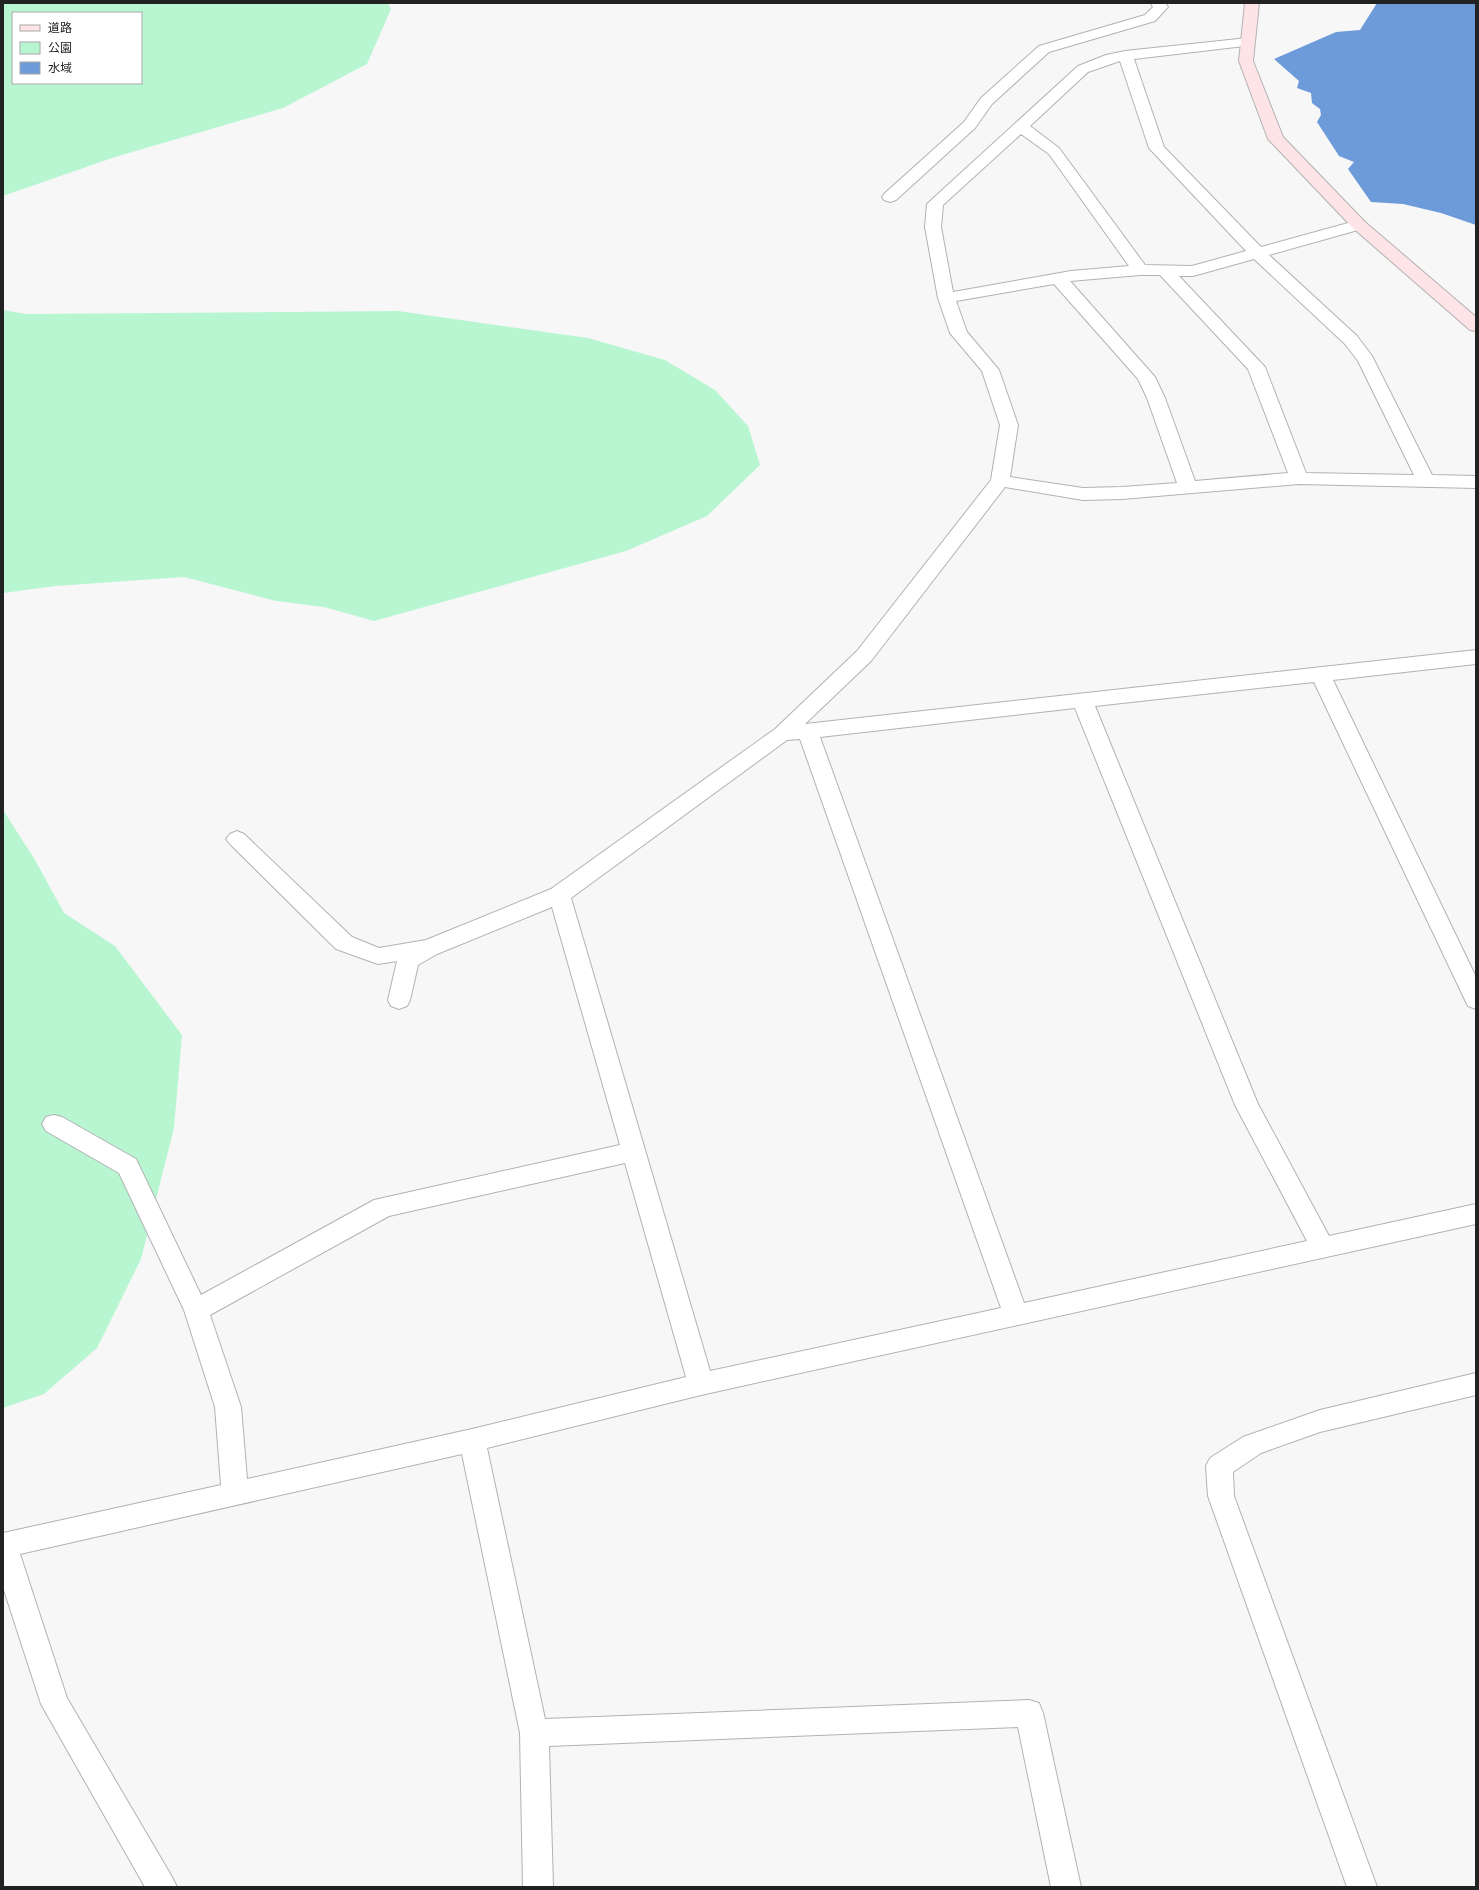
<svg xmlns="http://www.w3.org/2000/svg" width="1479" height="1890" font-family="'DejaVu Sans','Noto Sans JP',sans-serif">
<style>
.green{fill:#b8f6d2;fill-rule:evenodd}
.water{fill:#6d9bd9}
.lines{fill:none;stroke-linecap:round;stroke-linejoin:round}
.street-casing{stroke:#b2b2b4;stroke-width:2}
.secondary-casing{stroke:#b2b2b4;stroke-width:2}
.street{fill:#fff;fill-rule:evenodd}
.secondary{fill:#fee4e6;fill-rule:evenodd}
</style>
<rect width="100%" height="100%" fill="#f7f7f8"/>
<!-- green -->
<g class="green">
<path d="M3,3H388L391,9L367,64L283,108L115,157L3,196ZM13,13H141V83H13Z"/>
<path d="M3,310L26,314L398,311L588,338L665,360L715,390L748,426L760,465L707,516L626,551L374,621L324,607L276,601L184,577L56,586L3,593Z"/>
<path d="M3,810L35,860L64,913L115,946L182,1035L174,1128L141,1259L97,1348L44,1394L3,1408Z"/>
</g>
<!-- water -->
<path class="water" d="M1377,3H1476V225L1441,213L1403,204L1371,202L1348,169L1354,162L1339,156L1317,122L1321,115L1320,109L1312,103L1311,93L1297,88L1299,81L1274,59L1336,32L1360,30Z"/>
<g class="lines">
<!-- street casing -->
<g class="street-casing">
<g id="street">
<path d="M1151,3H1165L1168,7L1155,21L1049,52L992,104L975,128L896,200L890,202L884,200L882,197L884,194L964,122L981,98L1039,46L1145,15L1153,7Z"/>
<path d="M1248,38L1253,39L1255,42L1253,45L1134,59L1164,147L1261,247L1359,220L1365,222L1367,225L1365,228L1269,255L1357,336L1372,356L1432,475L1476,476V488L1299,484L1122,499L1083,500L1005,487L871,661L805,724L1476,650V664L1333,680L1476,977V1009L1468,1006L1465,1000L1314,682L1095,706L1258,1104L1329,1236L1476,1204V1224L701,1395L487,1448L545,1719L1029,1700L1039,1703L1043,1713L1081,1887H1051L1018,1727L549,1746L553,1887H523L520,1733L462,1454L20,1554L67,1698L172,1877L177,1887H145L41,1704L3,1587V1533L221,1485L215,1407L184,1310L119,1173L46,1131L42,1124L46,1117L54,1115L62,1117L136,1159L201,1295L374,1200L620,1145L552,907L437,954L418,965L410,1000L407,1006L399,1009L391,1006L388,1000L397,961L378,964L336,949L230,844L226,839L230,834L237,831L244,834L352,937L379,948L426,940L551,889L775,729L857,651L991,480L1000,425L982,371L950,333L938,298L925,227L927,204L1078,66L1106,55L1125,51ZM1120,61L1149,148L1246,251L1192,266L1145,265L1059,148L1030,126L1088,72ZM1021,134L1049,154L1129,266L1071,271L953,292L941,227L943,205ZM1254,259L1345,344L1358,361L1414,475L1306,473L1265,367L1179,276H1193ZM1140,275H1160L1248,369L1288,473L1195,481L1165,398L1155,377L1070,281ZM1054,284L1138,379L1147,398L1177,483L1122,487L1083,488L1010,477L1018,425L999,370L967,332L956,301ZM1075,708L1235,1105L1307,1241L1024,1303L820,737ZM800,739L1001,1308L710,1371L571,898L787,740ZM625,1163L686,1377L472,1429L247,1479L241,1407L210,1315L389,1216Z"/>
<path d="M1476,1373V1395L1320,1432L1261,1453L1233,1472L1234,1496L1377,1887H1347L1208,1496L1206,1466L1210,1458L1243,1437L1320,1410Z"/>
</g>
</g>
<!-- secondary casing -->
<g class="secondary-casing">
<path id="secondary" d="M1245,3H1259L1253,61L1283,137L1365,222L1476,317V331L1470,330L1353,228L1268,139L1239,61Z"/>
</g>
<!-- street -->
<use href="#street" class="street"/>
<!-- secondary -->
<use href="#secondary" class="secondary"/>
</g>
<!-- border -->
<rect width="1479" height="1890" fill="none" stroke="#222222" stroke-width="8"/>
<!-- legend -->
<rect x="12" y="12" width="130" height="72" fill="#ffffff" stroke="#a7a7a7"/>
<rect x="20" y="25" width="20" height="6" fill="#fee4e6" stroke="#a7a7a7"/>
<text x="48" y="32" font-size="12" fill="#222222">道路</text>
<rect x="20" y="42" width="20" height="12" fill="#b8f6d2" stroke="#a7a7a7"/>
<text x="48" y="52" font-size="12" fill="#222222">公園</text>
<rect x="20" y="62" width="20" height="12" fill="#6d9bd9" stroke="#a7a7a7"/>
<text x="48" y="72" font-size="12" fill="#222222">水域</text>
</svg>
